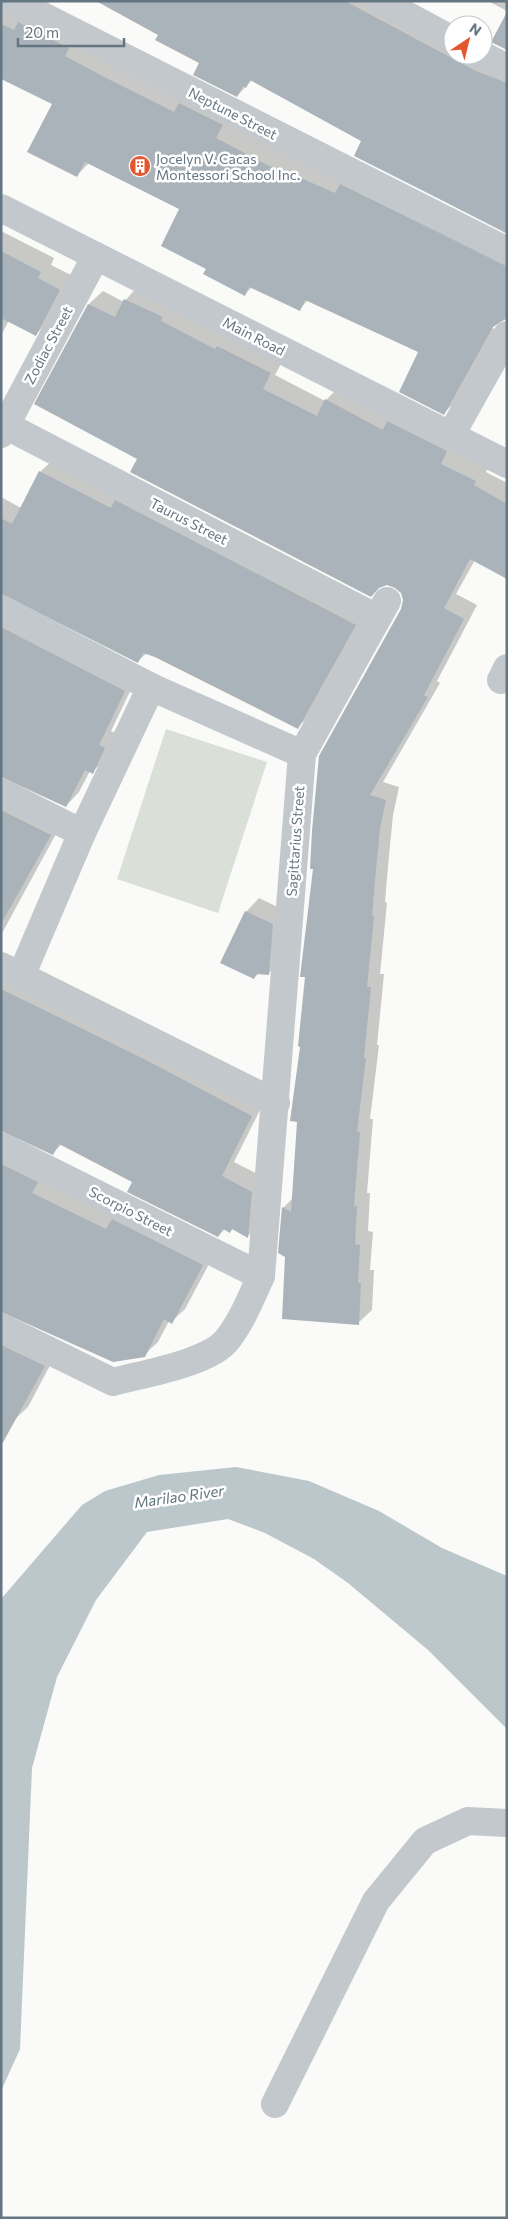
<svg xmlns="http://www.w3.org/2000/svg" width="508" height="2219" font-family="Commissioner,sans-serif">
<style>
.green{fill:#dadfd7}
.water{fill:#bbc7cb}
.shadow{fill:#0003}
.building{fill:#aab3b9}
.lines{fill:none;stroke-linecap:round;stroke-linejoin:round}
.minor{stroke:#c3c8cc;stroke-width:28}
.labels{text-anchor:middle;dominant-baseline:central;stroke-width:5;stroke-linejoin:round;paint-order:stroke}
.street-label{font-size:14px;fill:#657683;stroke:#fff}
.poi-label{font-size:14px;fill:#657683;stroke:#fff;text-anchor:start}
.water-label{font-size:15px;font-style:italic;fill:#60757c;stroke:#fff}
</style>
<rect width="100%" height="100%" fill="#fafaf8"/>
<!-- green -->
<path class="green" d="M166,729L267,762L218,913L117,879Z"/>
<!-- water -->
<path class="water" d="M236,1467L309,1481L379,1511L442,1548L507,1576V1729L428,1650L348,1583L314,1559L265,1533L228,1519L147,1532L96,1600L57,1677L32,1768L20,2049L1,2091V1599L82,1505L105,1491L159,1475Z"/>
<!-- shadow -->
<g class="shadow">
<path d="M1,1L507,246V320H500L492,327L496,331L458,399L444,413L420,352L308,300L300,309L252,287L245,294L207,268L181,208L89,163L76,176L54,104L1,78Z"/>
<path d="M99,1H384L453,38V55H483L507,67V234L355,155L362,141L252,80L237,96L201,63L160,34Z"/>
<path d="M488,1H507V11Z"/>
<path d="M1,231L54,258L51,265L73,276L49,321L36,334L9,320L1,336Z"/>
<path d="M138,286L283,360L275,375L325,401L340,386L488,467L486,472L507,483V571L475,560L456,594L477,605L437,681L440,683L383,782L399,787L393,815L388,866L385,902L387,903L380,974H384L377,1045H379L370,1119H373L367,1193H370L368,1231L373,1232L370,1270H374L372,1310L358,1323L286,1256L283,1208L293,1198L404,600L402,593L396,587L139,458L36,404L89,304L103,291L124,302Z"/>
<path d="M54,459L369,611L311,714L298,727L147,653L138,661L1,592V497L21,508L40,472Z"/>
<path d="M1,604L137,677L111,731L118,734L106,759L92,772L90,771L79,792L66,806L1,776Z"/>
<path d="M1,787L63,821L1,935Z"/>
<path d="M259,898L286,911L282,960L269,973H259L254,978L246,912Z"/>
<path d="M1,968L264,1102L234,1162L265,1178L261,1223L248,1236L233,1228L225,1229L218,1236L134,1182L62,1144L53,1153L1,1130Z"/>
<path d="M1,1141L216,1251L185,1309L171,1322L169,1321L158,1342L144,1355L1,1311Z"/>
<path d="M1,1322L57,1352L28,1407L14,1420L1,1413Z"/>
</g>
<!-- building -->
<g class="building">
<path d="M96,1H345L476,71L507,83V233L354,156L361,141L250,80L246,88L243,86L237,97L193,75L199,63L155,40L158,35Z"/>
<path d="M507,12V50L491,42Z"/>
<path d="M18,22L69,48L65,56L108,79L174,112L179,103L223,125L216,138L294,179L296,176L335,193L340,184L507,266V314L504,320L493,327L444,415L399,392L418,352L305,300L300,311L249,287L245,296L203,274L206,269L161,246L179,209L85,162L77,177L27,152L52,104L1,79V24L14,30Z"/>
<path d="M1,251L41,272L38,278L60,290L36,336L1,318Z"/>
<path d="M124,299L163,317L161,321L215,349L217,346L271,373L263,389L317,416L325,399L383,430L387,421L447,451L441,464L476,481L474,485L507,504V579L470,559L444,608L464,619L424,695L428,697L370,795L386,800L380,829L375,880L372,916H374L367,987H371L364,1058H366L357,1132H360L354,1206H357L355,1244L360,1245L358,1283H361L359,1325L282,1319L285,1257L278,1253L282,1207L291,1212L297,1122L290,1121L300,1047L298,1046L305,977H300L313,869H310L312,831L319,756L401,609L403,600L401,593L395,588L387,585L379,588L371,597L130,472L137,459L34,404L88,304L115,317Z"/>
<path d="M39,471L111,508L115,500L356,625L298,729L155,657L143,653L138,663L1,594V518L12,524Z"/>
<path d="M1,627L125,691L99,745L105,748L93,774L85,770L66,807L1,777Z"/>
<path d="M1,810L51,835L1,924Z"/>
<path d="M245,911L273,924L269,975L256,974L254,979L220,963Z"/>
<path d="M1,989L142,1058L252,1116L222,1176L252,1192L248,1238L232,1229L230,1233L223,1229L218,1237L127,1192L132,1182L59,1144L53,1155L1,1131Z"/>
<path d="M1,1164L38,1182L32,1193L106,1229L112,1219L203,1265L172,1324L164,1319L145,1357L113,1362L1,1312Z"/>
<path d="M1,1345L45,1366L1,1446Z"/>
</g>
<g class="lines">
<!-- minor -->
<g class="minor">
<path d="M13,1L507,251"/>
<path d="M380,1L453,40"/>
<path d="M482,55L507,68"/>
<path d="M1,208L507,464"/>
<path d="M1,423L377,618"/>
<path d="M1,434L96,256"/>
<path d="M451,435L507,335"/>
<path d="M1,609L151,687L302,754"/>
<path d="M501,680L507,668"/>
<path d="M1,792L82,833"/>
<path d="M1,966L276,1103"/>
<path d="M21,976L82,833L151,687"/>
<path d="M1,1146L261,1276"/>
<path d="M1,1327L113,1382C142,1374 209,1363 227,1340C242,1321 251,1298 261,1276L302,754L387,601"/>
<path d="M275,2104L376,1901L425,1841L468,1821L507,1823"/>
</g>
</g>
<!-- icons -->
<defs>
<g id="building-disc" transform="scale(1.125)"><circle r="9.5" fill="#e4572e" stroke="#fff"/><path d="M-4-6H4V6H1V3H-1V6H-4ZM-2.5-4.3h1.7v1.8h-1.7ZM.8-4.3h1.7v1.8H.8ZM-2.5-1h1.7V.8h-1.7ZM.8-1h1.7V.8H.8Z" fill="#fff"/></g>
</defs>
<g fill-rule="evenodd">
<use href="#building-disc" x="140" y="166"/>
</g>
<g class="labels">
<!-- street labels -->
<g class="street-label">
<text transform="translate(233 113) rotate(27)">Neptune Street</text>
<text transform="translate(254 336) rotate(27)">Main Road</text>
<text transform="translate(48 345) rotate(-62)">Zodiac Street</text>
<text transform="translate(189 521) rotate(27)">Taurus Street</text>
<text transform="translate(295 841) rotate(-86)">Sagittarius Street</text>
<text transform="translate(131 1211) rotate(27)">Scorpio Street</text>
</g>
<!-- poi labels -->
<g class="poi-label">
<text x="156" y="158">Jocelyn V. Cacas<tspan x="156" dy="16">Montessori School Inc.</tspan></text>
</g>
<!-- water labels -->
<g class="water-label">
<text transform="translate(179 1496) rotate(-8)">Marilao River</text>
</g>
</g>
<!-- border -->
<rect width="508" height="2219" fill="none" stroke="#657683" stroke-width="5"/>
<!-- north arrow -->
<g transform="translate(468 40) rotate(35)"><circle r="24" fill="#ffffff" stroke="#c1c8cd"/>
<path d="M0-4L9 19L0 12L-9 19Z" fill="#e4572e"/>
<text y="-8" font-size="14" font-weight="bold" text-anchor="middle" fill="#657683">N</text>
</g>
<!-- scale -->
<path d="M18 38v8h106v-8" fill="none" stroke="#657683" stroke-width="2.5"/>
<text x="25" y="38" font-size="15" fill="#657683" stroke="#ffffff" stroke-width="4" paint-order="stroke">20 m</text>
</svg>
